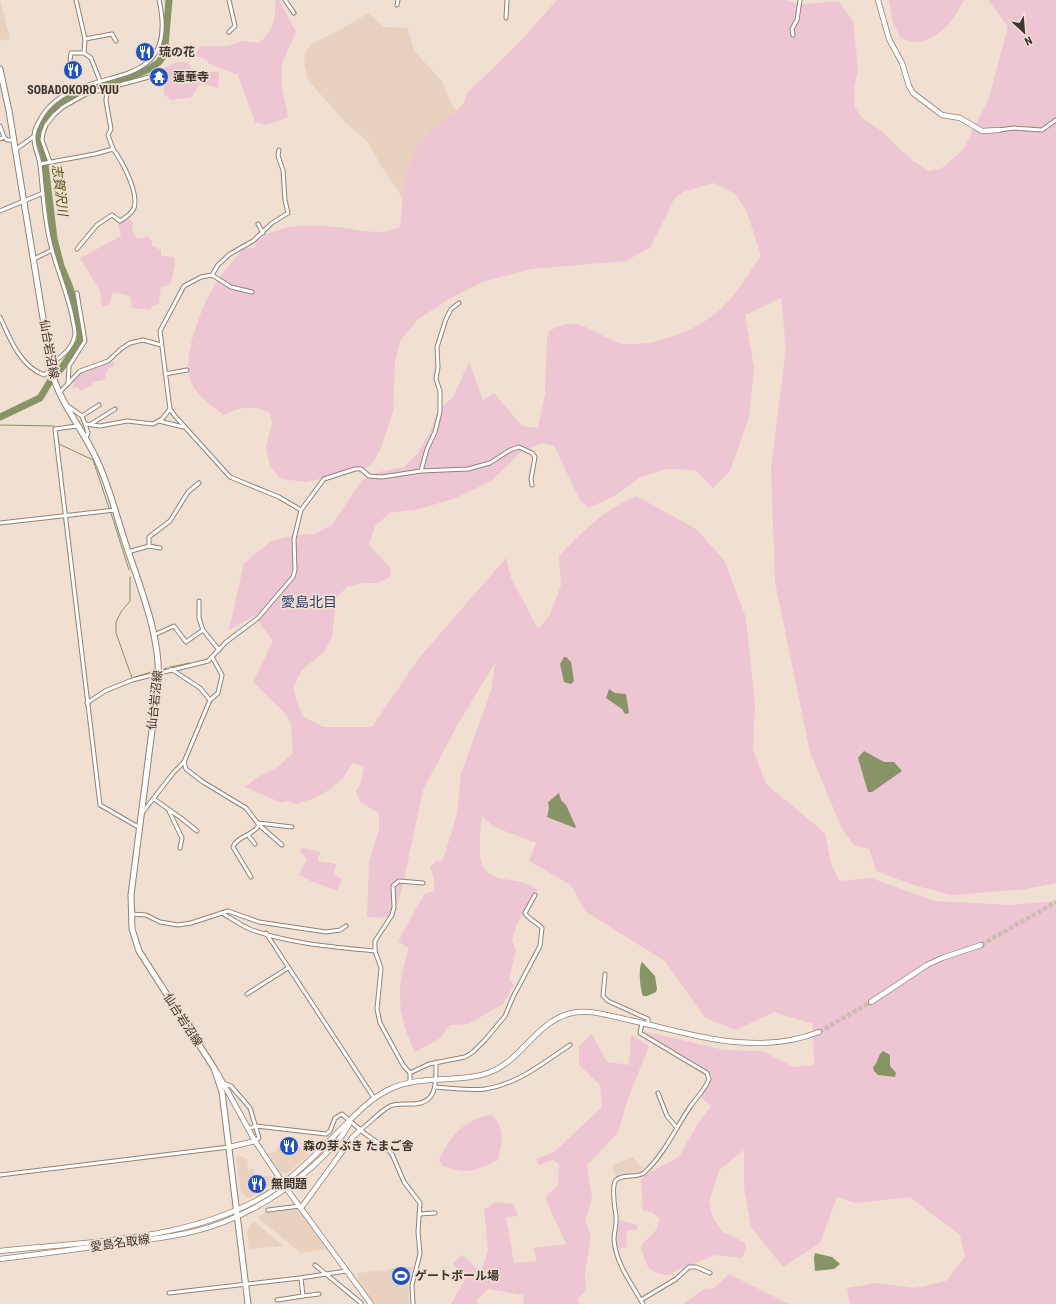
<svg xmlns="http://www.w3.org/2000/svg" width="1056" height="1304" font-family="'Roboto Condensed','Noto Sans JP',sans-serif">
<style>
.built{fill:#e9d1bf}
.green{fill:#eec5d3}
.water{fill:#879466}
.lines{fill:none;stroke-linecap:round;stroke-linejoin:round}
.stream{stroke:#879466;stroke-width:1}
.river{stroke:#879466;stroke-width:7}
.secondary-tunnel{stroke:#cdbdb1;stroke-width:4.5;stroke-dasharray:4.5 2;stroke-linecap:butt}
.street-casing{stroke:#928275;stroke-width:5}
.secondary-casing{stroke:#928275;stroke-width:6}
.primary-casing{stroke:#928275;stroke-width:7}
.street{stroke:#fff;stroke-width:3}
.secondary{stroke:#fff;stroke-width:4.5}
.primary{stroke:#fff;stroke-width:5}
.labels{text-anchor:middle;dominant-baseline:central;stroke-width:3.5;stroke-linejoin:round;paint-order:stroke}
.poi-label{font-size:12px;font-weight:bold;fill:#3c3530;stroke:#f1dfd1;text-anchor:start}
.street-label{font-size:12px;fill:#3c3530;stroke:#f1dfd1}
.water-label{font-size:13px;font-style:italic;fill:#49570e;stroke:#f1dfd1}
.quarter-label{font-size:14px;fill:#264178;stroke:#f1dfd1}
</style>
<rect width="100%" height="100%" fill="#f1dfd1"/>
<!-- built -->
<g class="built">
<path d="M0,0L10,39L0,41Z"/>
<path d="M368,13L384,27L408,28L414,51L442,81L451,104L462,115L408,210L397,189L381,166L368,142L345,122L308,80L304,62L306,51L313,43L340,30Z"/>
<path d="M286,1137L309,1154L288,1173H281L268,1154L275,1152Z"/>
<path d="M243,1156L244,1158H247L248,1170L254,1169L255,1178L272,1176L273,1178L272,1185L249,1198L241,1193L236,1157Z"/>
<path d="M632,1157L643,1168L638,1172L616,1176L612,1166Z"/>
<path d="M297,1209L327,1249L301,1253L258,1218L266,1212Z"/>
<path d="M253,1221L284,1246L249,1249L247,1231Z"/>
<path d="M413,1267L408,1285L409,1304H375L358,1280V1273Z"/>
</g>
<!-- green -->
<g class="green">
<path d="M275,0H279L296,32L282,63V88L288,117L267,125L255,122L238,75L210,64L203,58L195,56L200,46H228L243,41L259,43C274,31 276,19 275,0Z"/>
<path d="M557,0H787C802,9 822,0 839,2L853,21L858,68L854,90L855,108L863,119L880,130L913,161L929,171L942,168L963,150L989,98L1008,26L988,0H1056V883L1026,889L952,895L913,885L876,871L869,849L854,845L842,829L810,752L775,582L771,468L786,348L781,298L745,315L754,368L749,417L730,471L713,488L695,470L666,469L639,478L616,495L589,508L580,500L554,446L542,443L521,452L491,481L456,498L419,509L390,513L375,526L369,545L391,568L390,577L377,583H361L347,587L336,598L332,637L324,652L302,670L293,688L297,703L304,717L323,727H372L419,658L506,558L511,578L538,629L549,617L561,585L559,556C582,532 605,509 636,496L696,529L724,560L746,618L755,706L753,750L766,784L825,833L831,863L839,881L871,878L934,901L1011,905L1056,901V1304H850L847,1288L877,1283L915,1288L946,1281L965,1257L960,1235L910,1197L855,1203L837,1197L820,1243L783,1267L751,1227L744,1187V1150L719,1170L709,1202L713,1218L723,1232L745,1243L746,1248L742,1258L716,1255L680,1269L669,1275C647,1273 646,1266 641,1246L656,1230L660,1219L652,1212L643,1211L641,1177L679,1157L698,1123L711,1106L700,1097L713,1078L708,1070L644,1032V1031L724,1050L762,1051L794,1067L814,1065L813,1024L774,1012L736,1030L705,1018L665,961L586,912L571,885L529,861L536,843L494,827L482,816C480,825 480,835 480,844C477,892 513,871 538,890L516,926L512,941L516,949L509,979L514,985L503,1004L468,1024L450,1025L439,1039L415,1052C396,1013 396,988 409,948L398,942L424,894L434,891V877L430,868L436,861L443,860L457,814L461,774L491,691L495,663L459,722L423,790L402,889L393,918L367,917L369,862L379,829V813L360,802L356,791L361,783L364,767L353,763L343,778L329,790L315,798L296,804L288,801L282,803L245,787L258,777L278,767L293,753L291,723L284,712L253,682L273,641L254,616L229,630L244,563L271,541L298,535L314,534L332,525L362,480L379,472L404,467L418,453L430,432L438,411L453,397L469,362L483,400L494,393L522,426L538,428L545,394L547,339L549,331C576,316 583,327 608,338C612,340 618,343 622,344C654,347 700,330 723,307C738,292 749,273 761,256L747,212L735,194L714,183L683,192L674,199L650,248L625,261L532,269L485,281L451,298L418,319L400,341L395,363L393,412L380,450L371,465L358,471L306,482L281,479L270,466L266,447L272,423L270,413C251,404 242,407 223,415C212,405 195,395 190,379C182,356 202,306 214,286C222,272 234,260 245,248H253L256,245V241C263,237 270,232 278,230C295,224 319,225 336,227C358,229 380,237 400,227L405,176L418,145L429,133L463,105L467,93L519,43Z"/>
<path d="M889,0H964C955,19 938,41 916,42C911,42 905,39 901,38L893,23Z"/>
<path d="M176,62H188L192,71L219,72L218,88L200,83L192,97L171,100L164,94V68Z"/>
<path d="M129,218L133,223L132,231L135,233L136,238L143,239L146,235L152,242V246L161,250V256L173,257L175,263L171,284L161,287L159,304L153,305L150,310L132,308L130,296L113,292L109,305L102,307L100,291L80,258L121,236L118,224Z"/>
<path d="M111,360L115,365L108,369L104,380L93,382L92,385L81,391L78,387L73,388V381C85,367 96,369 111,360Z"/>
<path d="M302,848L320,852L318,861L336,864L334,875L342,879L337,890L315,883L299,875L307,859L299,851Z"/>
<path d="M592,1034L607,1062L629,1065L631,1035L649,1046L627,1101L618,1133L587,1165L592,1198L585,1221L591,1236L585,1274L586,1290L578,1299L579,1304H524L523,1295L488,1289L477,1300L478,1304H451L465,1280L453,1263L462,1255L481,1272L488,1250L484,1210L496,1202L513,1204L518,1216L506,1217L514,1263L537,1261L533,1248L566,1244L545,1198L558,1185L559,1165L553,1160L539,1165L536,1159L554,1152L602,1107L600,1085L579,1065V1046Z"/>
<path d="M492,1115C506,1129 502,1142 498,1160C475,1171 468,1175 443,1166L439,1160C449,1137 466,1118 492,1115Z"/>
<path d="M619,1220L637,1225V1230L626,1231L627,1247L619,1249L616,1241Z"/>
<path d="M410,1267V1271H412L409,1280L391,1282L390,1269Z"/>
<path d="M729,1274L789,1304H683L706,1288L713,1289Z"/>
</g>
<!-- water -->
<g class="water">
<path d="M564,657H566L571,662L574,681L571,684L564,682L560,664Z"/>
<path d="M609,689L615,693L626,694L629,713L625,714L622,709L606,698Z"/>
<path d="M864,751L884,762H894L902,771L872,792H868L858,758Z"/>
<path d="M559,793L561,800L566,805L576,827L575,828L547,817L549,808L548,802Z"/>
<path d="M642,962L655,976L657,989L656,992L647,996H643C640,989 638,968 642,962Z"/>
<path d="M883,1051L890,1055V1066L896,1073L895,1077L878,1075L874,1071L873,1067C879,1062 877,1055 883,1051Z"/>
<path d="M815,1253L832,1257L840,1264L834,1269L815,1271L814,1258Z"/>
</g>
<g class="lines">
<!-- stream -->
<g class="stream">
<path d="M0,425L54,426"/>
<path d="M57,432L59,444L93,460L109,508"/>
<path d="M111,513L129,570"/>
<path d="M130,577V601L121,612L116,622V633L132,678L154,671"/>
<path d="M171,667L189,663"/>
<path d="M164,669L167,668"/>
</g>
<!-- river -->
<path class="river" d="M0,417L40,398L51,380L63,366L80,341V334L76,308L69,285L61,266L54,239L44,156L39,139L41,125L58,105L74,95L120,81L149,69L159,62L164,55L165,46L169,0"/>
<!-- secondary-tunnel -->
<g class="secondary-tunnel">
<path d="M981,945L1056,902"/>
<path d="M819,1032L871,1002"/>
</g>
<!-- street casing -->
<g class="street-casing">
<g id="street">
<path d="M76,0L85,39L84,53L91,58L100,81"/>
<path d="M285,0L294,13"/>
<path d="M397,5L398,0"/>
<path d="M506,18L507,0"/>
<path d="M229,32L235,26L229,0"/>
<path d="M793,35L792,29L797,20L800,0"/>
<path d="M85,39L112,34L116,41"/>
<path d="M70,60L71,53H84"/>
<path d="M107,89L106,101L111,129L108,135L113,149"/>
<path d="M0,126L4,137"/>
<path d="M999,130L1014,128L1042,130L1056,120"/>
<path d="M0,139L4,137L7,140H14"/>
<path d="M15,150L33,137"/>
<path d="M279,150L278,156L283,170L285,200L288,213L272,223L253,241L230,254L218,265L212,275L201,277L184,286L160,331L170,409L175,416L230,477L279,497L301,510"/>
<path d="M50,162L42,140L43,133L46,125L54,115L63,107L86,94L149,77"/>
<path d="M40,164L95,154L113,149C122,161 139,192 134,208C132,213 125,218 120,221L112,215L97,225L77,249"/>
<path d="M0,211L43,193"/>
<path d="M258,224L263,233"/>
<path d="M34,259L52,250"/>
<path d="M212,275L231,287L252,292"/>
<path d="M0,317C10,339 20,366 44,375L52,369"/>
<path d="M51,363C62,357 73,348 75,334C75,329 73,322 72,316C67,292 57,270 51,246C44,220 43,192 40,165C39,156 34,148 34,139C33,131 38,123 42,116C78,59 182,102 159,0"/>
<path d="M165,374L187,370"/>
<path d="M68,384L69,366L85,341L77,293"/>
<path d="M59,393L80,371L108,361L121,349L130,343L143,340L161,345"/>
<path d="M65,404L82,416L85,424L100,426L127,421L153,424L162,419L170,409"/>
<path d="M82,416L99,405"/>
<path d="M159,421L183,427"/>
<path d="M85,424L88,433L86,438"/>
<path d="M91,424L115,409"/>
<path d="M77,426L55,429L100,805L140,828"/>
<path d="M421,471L427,449L435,432L440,412V391L436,379L438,367L437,347L446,319L451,309L459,303"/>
<path d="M0,523L115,510"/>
<path d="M149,546V537L170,521L188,492L199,483"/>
<path d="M128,552L149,546L160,548"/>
<path d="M199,601V618L203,630"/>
<path d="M154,635L174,626L186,642L203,630L219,650"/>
<path d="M210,700L218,693L222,675L212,657"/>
<path d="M87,703L105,691L132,680L208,661L226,642L258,618L293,577L295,570L294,539L301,510L324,479L355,469H361L369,476L382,477L421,471L468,469L490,463L510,450L519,447L532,453L535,457L531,479L532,485"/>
<path d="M184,762L186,769L203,782L246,808L259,825C253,836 237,836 233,847L251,877"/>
<path d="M154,799L181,818L197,831"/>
<path d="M169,811L182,838L180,848"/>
<path d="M142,813L174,772L184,762L210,700L200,688L171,669"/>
<path d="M258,823L292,827"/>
<path d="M259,825L282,845"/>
<path d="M248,835L255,844"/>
<path d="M222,913C232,919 242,926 252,930C291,944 334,947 375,951"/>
<path d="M131,914L146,915L160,922L178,925L191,923L228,911L259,922L326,932L340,930L346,926"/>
<path d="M266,933L374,1098"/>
<path d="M605,974L603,996L608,1001L648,1019V1024"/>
<path d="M247,994L288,968"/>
<path d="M642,1023L640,1033L707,1073L709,1079C705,1090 696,1098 690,1107C675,1129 665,1153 645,1172C638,1179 623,1173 616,1180C611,1186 615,1209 616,1216C617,1224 614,1232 614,1240C616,1264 632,1284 643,1304"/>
<path d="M410,1073L429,1064L465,1057L473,1052L485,1040L505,1016L513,997L540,946L542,928C537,922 529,920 525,913L535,895"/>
<path d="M410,1082V1073L403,1065L380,1023L377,1009L381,968L375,951V941L392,915L394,907L393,886L399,881L423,883"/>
<path d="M223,1083L231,1086L250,1108L259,1138L255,1141"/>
<path d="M435,1087C451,1088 469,1091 485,1089C518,1084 543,1063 570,1045"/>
<path d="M658,1093L667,1116L677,1128"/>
<path d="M248,1129L256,1126L326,1134L330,1131L335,1118L342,1114L364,1133L387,1149L392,1154L404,1182L420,1203L418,1232L420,1254L412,1285L413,1304"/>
<path d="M360,1130C370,1123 379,1112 390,1106C397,1103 404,1104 412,1104C438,1104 436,1082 436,1062"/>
<path d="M0,1175L229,1147"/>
<path d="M268,1210L300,1206"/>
<path d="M419,1214L435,1213"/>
<path d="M315,1265L361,1303"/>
<path d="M301,1278L303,1296L319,1294"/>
<path d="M169,1293L300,1278L346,1271"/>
<path d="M277,1300L303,1296"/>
<path d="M641,1300L676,1279L689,1267H696L710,1273"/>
</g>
</g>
<!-- secondary casing -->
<g class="secondary-casing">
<g id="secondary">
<path d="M878,0L889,39L902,63L909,86L913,93L942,115L960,118L982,131L999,130"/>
<path d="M871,1002L927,965L942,958L981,945"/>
<path d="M217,1072L255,1141L283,1183"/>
<path d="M230,1147L255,1141"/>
<path d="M286,1188L371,1304"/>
<path d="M301,1208L352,1138L360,1130"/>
<path d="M0,1251C92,1241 204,1241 281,1185C305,1167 325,1145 346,1124C359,1111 372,1098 388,1090C421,1073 460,1085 493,1071C522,1058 537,1023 568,1014C588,1008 610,1016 629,1020C693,1034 755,1057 819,1032"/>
<path d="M0,1259C40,1254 80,1249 120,1243C155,1239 191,1235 224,1222C257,1209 287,1190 313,1166C326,1154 343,1138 350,1122"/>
</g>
</g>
<!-- primary casing -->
<g class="primary-casing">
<path id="primary" d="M0,69L9,111L52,373C61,404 81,427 95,456C108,482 115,511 124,539C138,582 162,638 158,683L131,895L132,929L139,951L214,1068L222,1092L248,1304"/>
</g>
<!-- street -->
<use href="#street" class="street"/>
<!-- secondary -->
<use href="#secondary" class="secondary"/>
<!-- primary -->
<use href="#primary" class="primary"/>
</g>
<!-- icons -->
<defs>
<g id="restaurant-disc" transform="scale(1)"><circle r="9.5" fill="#2052bf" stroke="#f1dfd1"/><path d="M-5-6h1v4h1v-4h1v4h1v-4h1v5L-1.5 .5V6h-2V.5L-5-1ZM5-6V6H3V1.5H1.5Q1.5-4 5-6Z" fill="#fff"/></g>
<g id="temple-disc" transform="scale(1)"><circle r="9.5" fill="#2052bf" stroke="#f1dfd1"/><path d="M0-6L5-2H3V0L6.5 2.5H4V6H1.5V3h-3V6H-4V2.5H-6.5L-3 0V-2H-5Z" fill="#fff"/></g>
<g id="stadium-disc" transform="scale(1)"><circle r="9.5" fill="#2052bf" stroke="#f1dfd1"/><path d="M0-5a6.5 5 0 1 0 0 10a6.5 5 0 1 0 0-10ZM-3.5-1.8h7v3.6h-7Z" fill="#fff"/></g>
</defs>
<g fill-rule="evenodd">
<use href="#restaurant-disc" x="145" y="52"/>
<use href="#restaurant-disc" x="73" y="70"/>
<use href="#temple-disc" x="159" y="77"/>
<use href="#restaurant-disc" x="289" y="1146"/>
<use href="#restaurant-disc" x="257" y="1184"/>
<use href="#stadium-disc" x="401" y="1276"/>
</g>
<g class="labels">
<!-- poi labels -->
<g class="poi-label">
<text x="159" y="52">琉の花</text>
<text x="173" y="77">蓮華寺</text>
<text x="73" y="90" text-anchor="middle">SOBADOKORO YUU</text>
<text x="303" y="1146">森の芽ぶき たまご舎</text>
<text x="271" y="1184">無問題</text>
<text x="415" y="1276">ゲートボール場</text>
</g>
<!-- street labels -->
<g class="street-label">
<text transform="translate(49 349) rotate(80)">仙台岩沼線</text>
<text transform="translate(155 700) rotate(-84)">仙台岩沼線</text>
<text transform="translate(183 1020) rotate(57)">仙台岩沼線</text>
<text transform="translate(120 1243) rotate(-8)">愛島名取線</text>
</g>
<!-- water labels -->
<g class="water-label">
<text transform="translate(60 190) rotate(83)">志賀沢川</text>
</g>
<!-- quarter labels -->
<g class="quarter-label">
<text x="309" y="602">愛島北目</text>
</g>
</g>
<!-- north arrow -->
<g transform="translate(1024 32) rotate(154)" stroke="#f1dfd1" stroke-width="3" paint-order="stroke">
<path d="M0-3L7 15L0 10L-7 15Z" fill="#3c3530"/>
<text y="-6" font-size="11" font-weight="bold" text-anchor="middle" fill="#3c3530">N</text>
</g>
</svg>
